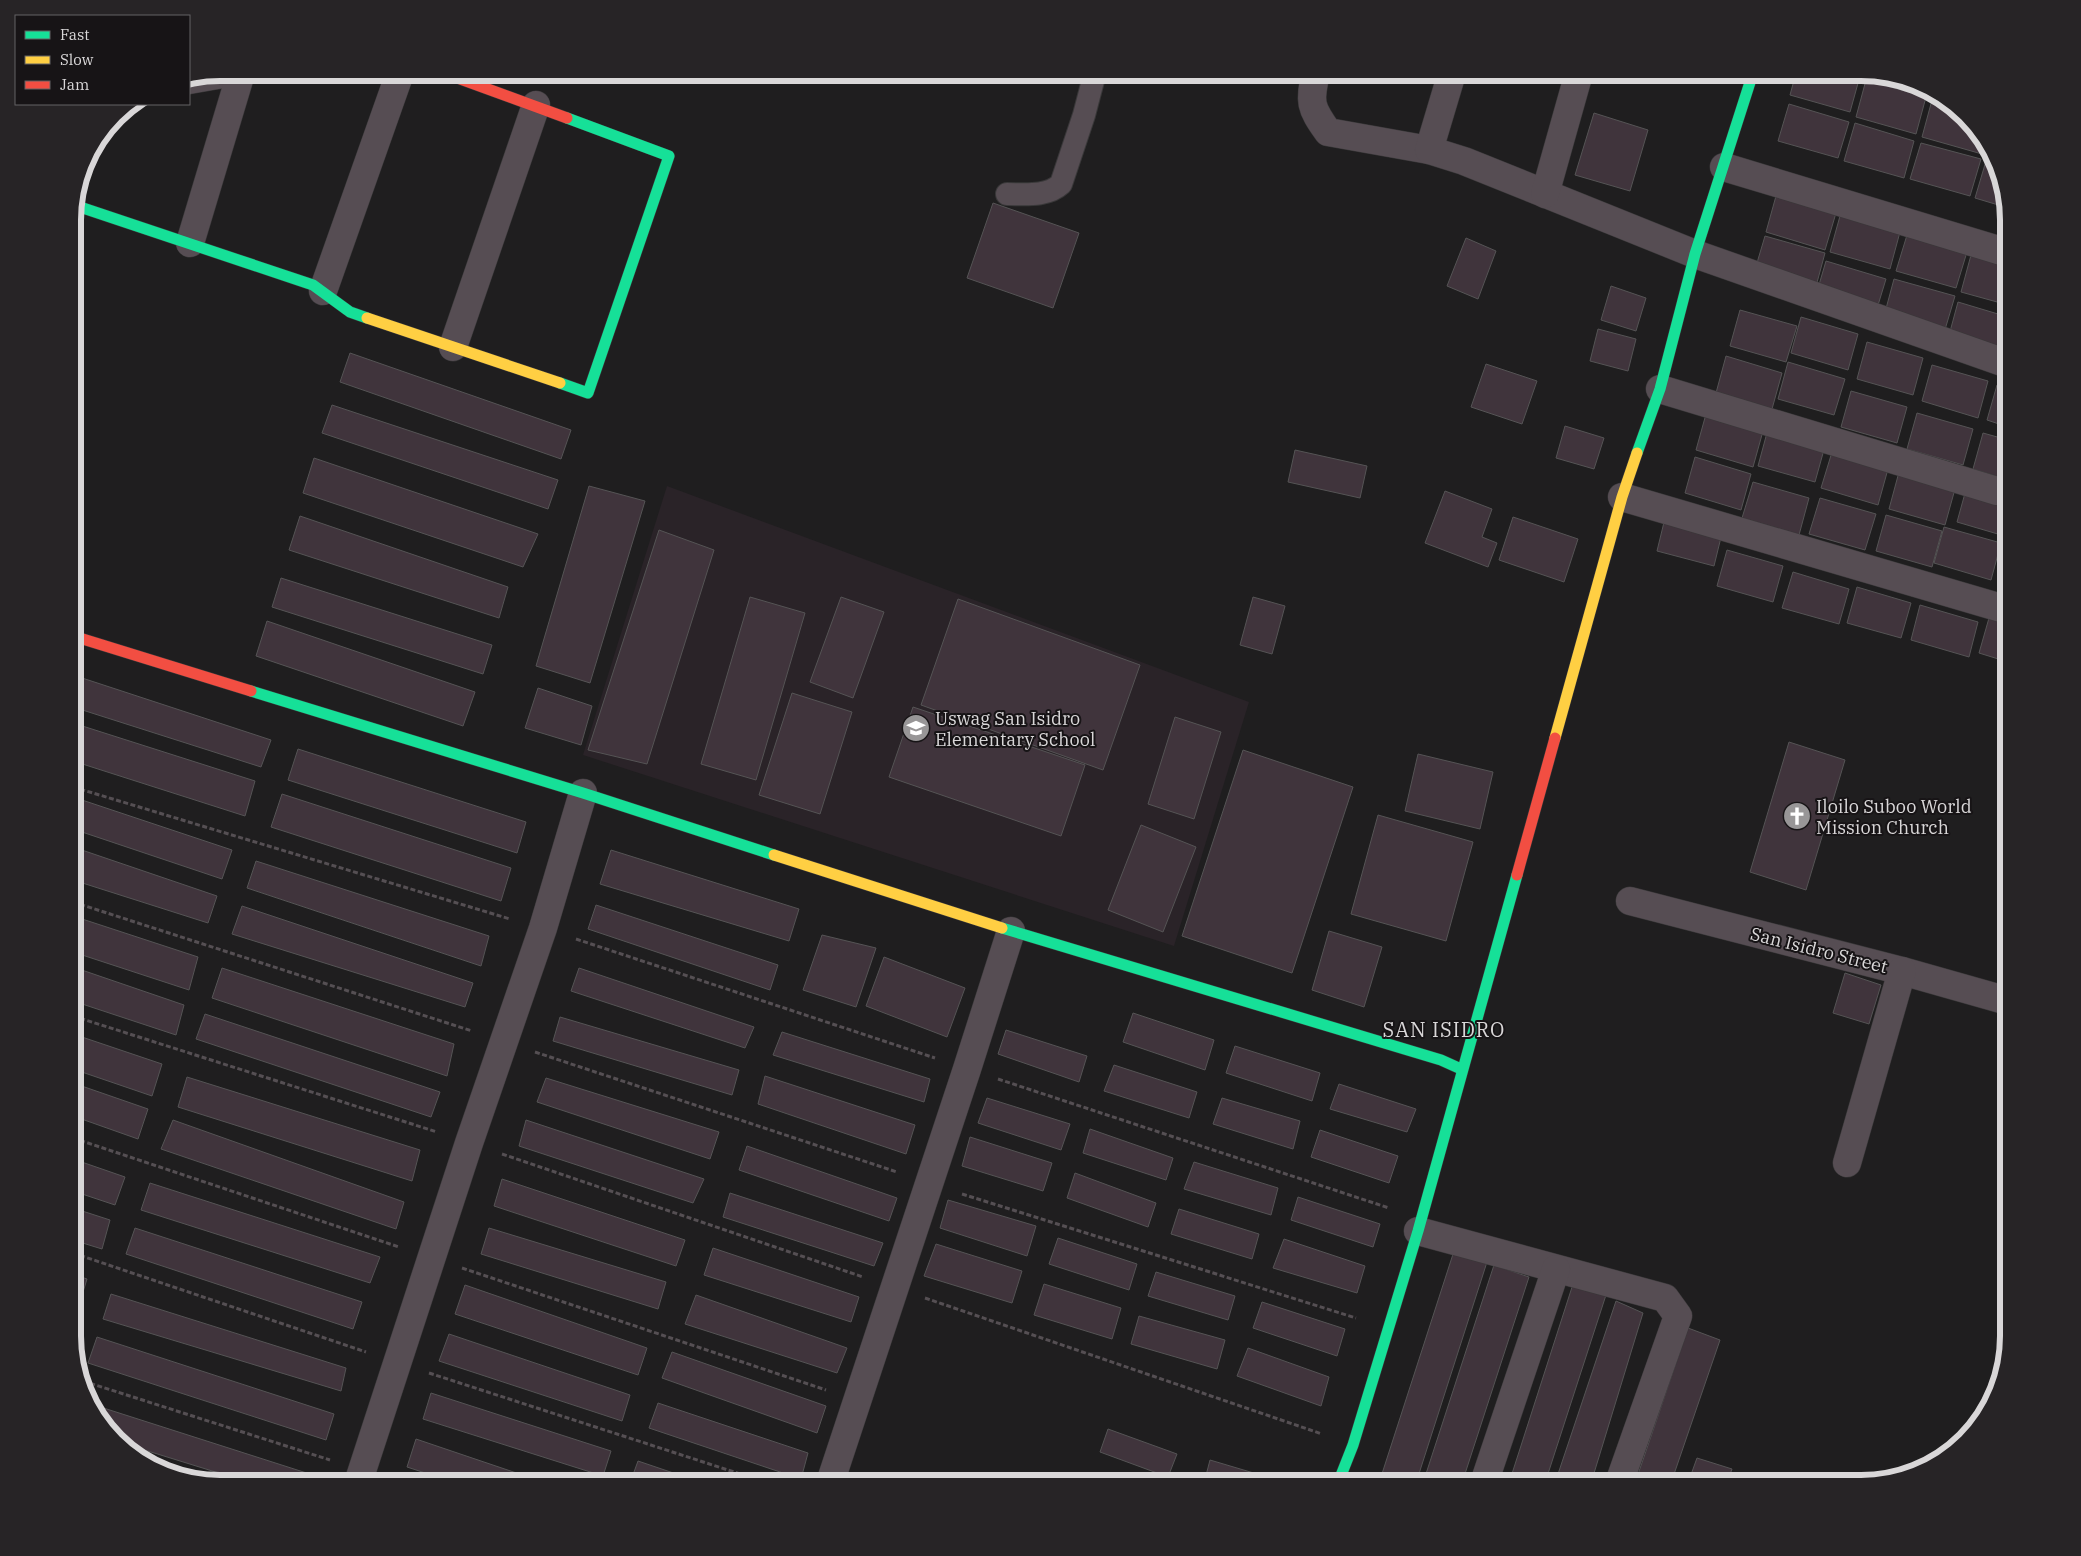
<svg xmlns="http://www.w3.org/2000/svg" width="2081" height="1556" font-family="'IBM Plex Serif',serif">
<style>
.built{fill:#2a2328}
.building{fill:#40343c;stroke:#555455}
.lines{fill:none;stroke-linecap:round;stroke-linejoin:round}
.lane-casing{stroke:#393839;stroke-width:24}
.street-casing{stroke:#393839;stroke-width:29}
.fast-casing{stroke:#393839;stroke-width:12}
.slow-casing{stroke:#393839;stroke-width:12}
.jam-casing{stroke:#393839;stroke-width:12}
.path{stroke:#554f53;stroke-width:3;stroke-dasharray:5 2.5;stroke-linecap:butt}
.lane{stroke:#564d53;stroke-width:22}
.street{stroke:#564d53;stroke-width:28}
.fast{stroke:#16e098;stroke-width:11}
.slow{stroke:#ffcf43;stroke-width:11}
.jam{stroke:#f24e42;stroke-width:11}
.labels{text-anchor:middle;dominant-baseline:central;stroke-width:4;stroke-linejoin:round;paint-order:stroke}
.poi-label{font-size:18px;fill:#d9d7d8;stroke:#171416;text-anchor:start}
.street-label{font-size:18px;fill:#d9d7d8;stroke:#171416}
.quarter-label{font-size:20px;letter-spacing:1px;fill:#d9d7d8;stroke:#171416}
.rim{fill:none;stroke:#d9d7d8;stroke-width:6}
</style>
<rect width="100%" height="100%" fill="#1f1e1f"/>
<!-- built -->
<path class="built" d="M667,486L1249,702L1174,946L583,755Z"/>
<!-- building -->
<g class="building">
<path d="M1796,73H1849L1860,76L1850,112L1790,95Z"/>
<path d="M1866,80L1926,97L1916,134L1856,117Z"/>
<path d="M1932,100L1953,107L1985,145L1982,154L1922,137Z"/>
<path d="M1789,104L1849,122L1838,158L1778,141Z"/>
<path d="M1594,113L1648,130L1630,191L1575,175Z"/>
<path d="M1855,123L1914,141L1904,178L1844,161Z"/>
<path d="M1921,143L1981,159L1970,196L1910,179Z"/>
<path d="M1986,161L1995,164L2005,207L1975,198Z"/>
<path d="M1776,196L1836,213L1825,250L1766,232Z"/>
<path d="M993,203L1079,233L1053,308L967,278Z"/>
<path d="M1840,216L1900,232L1890,269L1830,252Z"/>
<path d="M1907,235L1967,252L1956,288L1896,271Z"/>
<path d="M1765,236L1825,253L1815,290L1754,273Z"/>
<path d="M1466,238L1496,251L1478,299L1447,286Z"/>
<path d="M1971,255L2008,266V305L1961,292Z"/>
<path d="M1826,261L1886,279L1875,315L1816,295Z"/>
<path d="M1894,279L1955,296L1944,333L1884,316Z"/>
<path d="M1611,286L1646,298L1636,331L1601,320Z"/>
<path d="M1958,302L2008,317V354L1948,339Z"/>
<path d="M1740,310L1797,326L1786,362L1730,346Z"/>
<path d="M1801,317L1858,334L1848,370L1791,353Z"/>
<path d="M1598,329L1636,339L1628,371L1590,361Z"/>
<path d="M1867,342L1923,358L1913,395L1857,379Z"/>
<path d="M350,353L571,430L561,459L340,382Z"/>
<path d="M1726,356L1782,373L1772,409L1716,393Z"/>
<path d="M1788,362L1845,379L1834,415L1778,399Z"/>
<path d="M1486,364L1537,381L1522,424L1471,407Z"/>
<path d="M1932,365L1988,381L1978,418L1922,401Z"/>
<path d="M1997,385L2008,388V427L1987,420Z"/>
<path d="M1851,391L1907,407L1897,443L1841,427Z"/>
<path d="M332,405L558,480L548,509L322,433Z"/>
<path d="M1917,413L1973,429L1963,465L1907,449Z"/>
<path d="M1706,414L1763,431L1753,467L1696,450Z"/>
<path d="M1565,426L1604,438L1594,469L1556,458Z"/>
<path d="M1768,429L1825,446L1815,482L1758,466Z"/>
<path d="M1983,433L2008,440V480L1973,469Z"/>
<path d="M1295,450L1367,466L1360,498L1288,482Z"/>
<path d="M1832,452L1888,469L1878,505L1821,488Z"/>
<path d="M1695,457L1751,474L1741,510L1685,493Z"/>
<path d="M314,458L538,534L523,567L303,493Z"/>
<path d="M1899,472L1955,489L1945,525L1889,509Z"/>
<path d="M1753,482L1809,498L1799,535L1742,518Z"/>
<path d="M589,486L645,501L590,683L536,666Z"/>
<path d="M1967,486L2008,498V537L1957,522Z"/>
<path d="M1445,491L1492,509L1482,537L1497,543L1488,567L1425,543Z"/>
<path d="M1820,498L1876,514L1865,550L1809,534Z"/>
<path d="M1666,514L1723,529L1714,566L1657,551Z"/>
<path d="M1886,515L1942,531L1932,567L1876,551Z"/>
<path d="M300,516L508,587L499,618L289,550Z"/>
<path d="M1513,517L1578,539L1564,582L1499,560Z"/>
<path d="M1944,527L2001,543L1991,580L1934,563Z"/>
<path d="M659,530L714,550L647,764L588,750Z"/>
<path d="M2008,548V583L1999,580Z"/>
<path d="M1727,550L1783,566L1773,602L1717,586Z"/>
<path d="M1793,572L1849,589L1839,624L1782,608Z"/>
<path d="M281,578L492,645L483,674L272,607Z"/>
<path d="M1857,587L1911,603L1901,638L1847,623Z"/>
<path d="M750,597L805,613L756,780L701,764Z"/>
<path d="M841,597L884,612L853,698L810,682Z"/>
<path d="M1253,597L1285,606L1272,654L1240,645Z"/>
<path d="M958,599L1140,665L1103,770L921,705Z"/>
<path d="M1920,605L1978,622L1969,657L1911,640Z"/>
<path d="M1989,618L2008,624V662L1979,653Z"/>
<path d="M267,621L475,692L463,726L256,656Z"/>
<path d="M73,675L271,740L261,767L73,707Z"/>
<path d="M538,688L592,706L581,745L525,728Z"/>
<path d="M792,693L852,712L820,814L759,795Z"/>
<path d="M913,707L1085,765L1061,836L889,777Z"/>
<path d="M1175,717L1221,732L1194,819L1148,804Z"/>
<path d="M73,723L255,781L245,816L73,761Z"/>
<path d="M1789,742L1845,760L1806,890L1750,872Z"/>
<path d="M298,749L526,822L517,853L288,780Z"/>
<path d="M1243,750L1353,787L1292,973L1182,936Z"/>
<path d="M1418,754L1493,772L1480,829L1405,811Z"/>
<path d="M282,794L511,868L501,901L271,827Z"/>
<path d="M73,797L232,850L222,879L73,829Z"/>
<path d="M1378,815L1473,842L1446,941L1351,914Z"/>
<path d="M1141,825L1196,847L1163,932L1108,910Z"/>
<path d="M73,847L217,896L208,923L73,880Z"/>
<path d="M611,850L799,909L789,941L600,884Z"/>
<path d="M256,861L489,936L481,966L247,888Z"/>
<path d="M596,905L778,965L770,990L588,929Z"/>
<path d="M242,906L473,983L465,1007L232,934Z"/>
<path d="M73,916L198,957L189,990L73,952Z"/>
<path d="M1329,931L1382,947L1364,1007L1312,990Z"/>
<path d="M822,935L876,948L856,1007L803,990Z"/>
<path d="M884,957L965,988L947,1037L866,1006Z"/>
<path d="M73,967L184,1005L176,1035L73,1001Z"/>
<path d="M222,968L454,1044L447,1076L212,998Z"/>
<path d="M579,968L754,1027L745,1048L571,991Z"/>
<path d="M1845,973L1881,985L1869,1024L1833,1013Z"/>
<path d="M1133,1013L1214,1040L1205,1070L1123,1042Z"/>
<path d="M205,1014L440,1092L431,1117L196,1039Z"/>
<path d="M560,1017L739,1070L732,1095L553,1041Z"/>
<path d="M1006,1030L1087,1056L1079,1082L998,1054Z"/>
<path d="M782,1032L930,1079L924,1102L773,1055Z"/>
<path d="M73,1034L162,1064L152,1096L73,1069Z"/>
<path d="M1235,1046L1320,1073L1312,1101L1226,1073Z"/>
<path d="M1114,1065L1197,1092L1189,1118L1104,1091Z"/>
<path d="M765,1076L915,1125L906,1154L758,1104Z"/>
<path d="M187,1077L420,1150L412,1181L178,1107Z"/>
<path d="M546,1078L719,1132L710,1159L537,1102Z"/>
<path d="M73,1083L148,1109L138,1139L73,1116Z"/>
<path d="M1339,1084L1416,1109L1407,1132L1330,1109Z"/>
<path d="M987,1098L1070,1124L1061,1150L978,1123Z"/>
<path d="M1222,1098L1300,1121L1293,1149L1213,1124Z"/>
<path d="M173,1120L404,1202L396,1229L161,1149Z"/>
<path d="M526,1120L704,1179L693,1203L519,1146Z"/>
<path d="M1090,1129L1173,1158L1166,1180L1083,1153Z"/>
<path d="M1320,1130L1398,1156L1389,1183L1311,1157Z"/>
<path d="M970,1137L1052,1163L1043,1191L962,1166Z"/>
<path d="M747,1146L897,1198L889,1221L739,1170Z"/>
<path d="M73,1159L125,1177L115,1205L73,1191Z"/>
<path d="M1194,1162L1278,1188L1271,1215L1184,1189Z"/>
<path d="M1075,1173L1156,1203L1148,1227L1067,1198Z"/>
<path d="M502,1179L685,1240L676,1266L494,1206Z"/>
<path d="M150,1183L380,1257L370,1283L141,1210Z"/>
<path d="M730,1193L883,1243L874,1266L723,1217Z"/>
<path d="M1298,1197L1380,1224L1373,1247L1291,1220Z"/>
<path d="M948,1200L1036,1226L1027,1256L940,1228Z"/>
<path d="M73,1208L110,1220L102,1249L73,1240Z"/>
<path d="M1179,1209L1259,1234L1252,1259L1171,1234Z"/>
<path d="M135,1228L362,1302L353,1329L126,1254Z"/>
<path d="M489,1228L666,1282L658,1309L481,1254Z"/>
<path d="M1058,1238L1137,1264L1129,1290L1049,1264Z"/>
<path d="M1284,1239L1365,1266L1357,1293L1273,1268Z"/>
<path d="M936,1244L1022,1271L1012,1303L924,1276Z"/>
<path d="M713,1248L859,1297L851,1322L704,1275Z"/>
<path d="M1454,1251L1487,1262L1416,1483H1379Z"/>
<path d="M1494,1265L1529,1277L1462,1483H1423Z"/>
<path d="M1156,1272L1235,1296L1228,1320L1148,1296Z"/>
<path d="M73,1274L87,1279L79,1305L73,1303Z"/>
<path d="M1044,1284L1121,1308L1112,1339L1034,1315Z"/>
<path d="M1573,1284L1606,1295L1545,1483H1509Z"/>
<path d="M465,1285L647,1348L638,1375L455,1314Z"/>
<path d="M111,1294L346,1368L341,1391L103,1319Z"/>
<path d="M696,1295L847,1348L837,1373L685,1324Z"/>
<path d="M1616,1301L1643,1313L1591,1483H1555Z"/>
<path d="M1262,1302L1345,1329L1337,1356L1253,1328Z"/>
<path d="M1139,1316L1225,1340L1217,1369L1131,1344Z"/>
<path d="M1688,1328L1720,1340L1671,1483H1635Z"/>
<path d="M449,1334L630,1395L622,1421L439,1361Z"/>
<path d="M97,1337L334,1414L326,1440L88,1363Z"/>
<path d="M1248,1348L1329,1377L1321,1406L1237,1376Z"/>
<path d="M672,1352L826,1406L817,1433L662,1378Z"/>
<path d="M431,1393L611,1451L603,1476L423,1419Z"/>
<path d="M658,1403L808,1453L801,1479L649,1428Z"/>
<path d="M91,1404L316,1476L314,1483H251L122,1443Z"/>
<path d="M1108,1429L1177,1454L1168,1477L1100,1452Z"/>
<path d="M416,1439L546,1483H456L407,1467Z"/>
<path d="M1697,1458L1732,1469L1727,1483H1688Z"/>
<path d="M1210,1460L1284,1482L1283,1483H1204Z"/>
<path d="M638,1461L703,1483H630Z"/>
</g>
<g class="lines">
<!-- lane casing -->
<g class="lane-casing">
<path id="lane" d="M1007,194C1025,194 1047,197 1061,184L1084,115L1095,73"/>
</g>
<!-- street casing -->
<g class="street-casing">
<g id="street">
<path d="M1316,73C1309,102 1310,107 1328,132L1429,150"/>
<path d="M1452,73L1429,150L1464,161L1695,254L2008,364"/>
<path d="M189,80L229,73"/>
<path d="M1724,167L2008,253"/>
<path d="M1545,194L1579,73"/>
<path d="M190,243L241,73"/>
<path d="M323,291L400,73"/>
<path d="M453,347L536,105"/>
<path d="M1660,389L1997,491"/>
<path d="M1622,497L2008,610"/>
<path d="M1630,901L1902,971L2008,1001"/>
<path d="M1847,1163L1902,971"/>
<path d="M1418,1231L1665,1298L1678,1316L1619,1483"/>
<path d="M358,1483L469,1143L543,928L583,793"/>
<path d="M830,1483L967,1069L1011,931"/>
<path d="M1484,1483L1556,1269"/>
</g>
</g>
<!-- fast casing -->
<g class="fast-casing">
<g id="fast">
<path d="M74,205L313,285L350,312L367,318"/>
<path d="M560,383L588,393L669,156L567,118"/>
<path d="M1637,453L1660,389L1695,254L1753,73"/>
<path d="M251,691L583,793L774,855"/>
<path d="M1002,928L1441,1060L1461,1069"/>
<path d="M1338,1483L1353,1445L1418,1231L1517,875"/>
</g>
</g>
<!-- slow casing -->
<g class="slow-casing">
<g id="slow">
<path d="M367,318L560,383"/>
<path d="M1555,738L1622,497L1637,453"/>
<path d="M774,855L1002,928"/>
</g>
</g>
<!-- jam casing -->
<g class="jam-casing">
<g id="jam">
<path d="M444,73L567,118"/>
<path d="M73,636L251,691"/>
<path d="M1517,875L1555,738"/>
</g>
</g>
<!-- path -->
<g class="path">
<path d="M73,787L510,919"/>
<path d="M73,902L472,1031"/>
<path d="M576,939L935,1058"/>
<path d="M73,1016L437,1132"/>
<path d="M535,1052L897,1172"/>
<path d="M998,1079L1389,1208"/>
<path d="M73,1138L399,1247"/>
<path d="M502,1154L863,1277"/>
<path d="M962,1194L1356,1318"/>
<path d="M73,1253L366,1352"/>
<path d="M462,1268L826,1390"/>
<path d="M925,1298L1322,1434"/>
<path d="M429,1373L768,1483"/>
<path d="M83,1381L330,1460"/>
<path d="M395,1481L404,1483"/>
</g>
<!-- lane -->
<use href="#lane" class="lane"/>
<!-- street -->
<use href="#street" class="street"/>
<!-- fast -->
<use href="#fast" class="fast"/>
<!-- slow -->
<use href="#slow" class="slow"/>
<!-- jam -->
<use href="#jam" class="jam"/>
</g>
<!-- icons -->
<defs>
<g id="school-disc" transform="scale(1.4375)"><circle r="9.5" fill="#989697" stroke="#171416"/><path d="M0-5L7-2L0 1L-7-2ZM-4 1L0 2.5L4 1V4Q0 6-4 4Z" fill="#fff"/></g>
<g id="church-disc" transform="scale(1.4375)"><circle r="9.5" fill="#989697" stroke="#171416"/><path d="M-1.2-6h2.4v3.5h3.3v2.4h-3.3V6h-2.4V-.1h-3.3v-2.4h3.3Z" fill="#fff"/></g>
</defs>
<g fill-rule="evenodd">
<use href="#school-disc" x="916" y="728"/>
<use href="#church-disc" x="1797" y="816"/>
</g>
<g class="labels">
<!-- poi labels -->
<g class="poi-label">
<text x="935" y="718">Uswag San Isidro<tspan x="935" dy="21">Elementary School</tspan></text>
<text x="1816" y="806">Iloilo Suboo World<tspan x="1816" dy="21">Mission Church</tspan></text>
</g>
<!-- street labels -->
<g class="street-label">
<text transform="translate(1819 950) rotate(14)">San Isidro Street</text>
</g>
<!-- quarter labels -->
<g class="quarter-label">
<text x="1444" y="1029">SAN ISIDRO</text>
</g>
</g>
<!-- crop -->
<path d="M0 0H2081V1556H0ZM220 81H1861A139 139 0 0 1 2000 220V1336A139 139 0 0 1 1861 1475H220A139 139 0 0 1 81 1336V220A139 139 0 0 1 220 81Z" fill="#272426" fill-rule="evenodd"/>
<path class="rim" d="M220 81H1861A139 139 0 0 1 2000 220V1336A139 139 0 0 1 1861 1475H220A139 139 0 0 1 81 1336V220A139 139 0 0 1 220 81Z"/>
<!-- legend -->
<rect x="15" y="15" width="175" height="90" fill="#171416" stroke="#656264"/>
<rect x="25" y="31" width="25" height="8" fill="#16e098" stroke="#656264"/>
<text x="60" y="40" font-size="15" fill="#d9d7d8">Fast</text>
<rect x="25" y="56" width="25" height="8" fill="#ffcf43" stroke="#656264"/>
<text x="60" y="65" font-size="15" fill="#d9d7d8">Slow</text>
<rect x="25" y="81" width="25" height="8" fill="#f24e42" stroke="#656264"/>
<text x="60" y="90" font-size="15" fill="#d9d7d8">Jam</text>
</svg>
